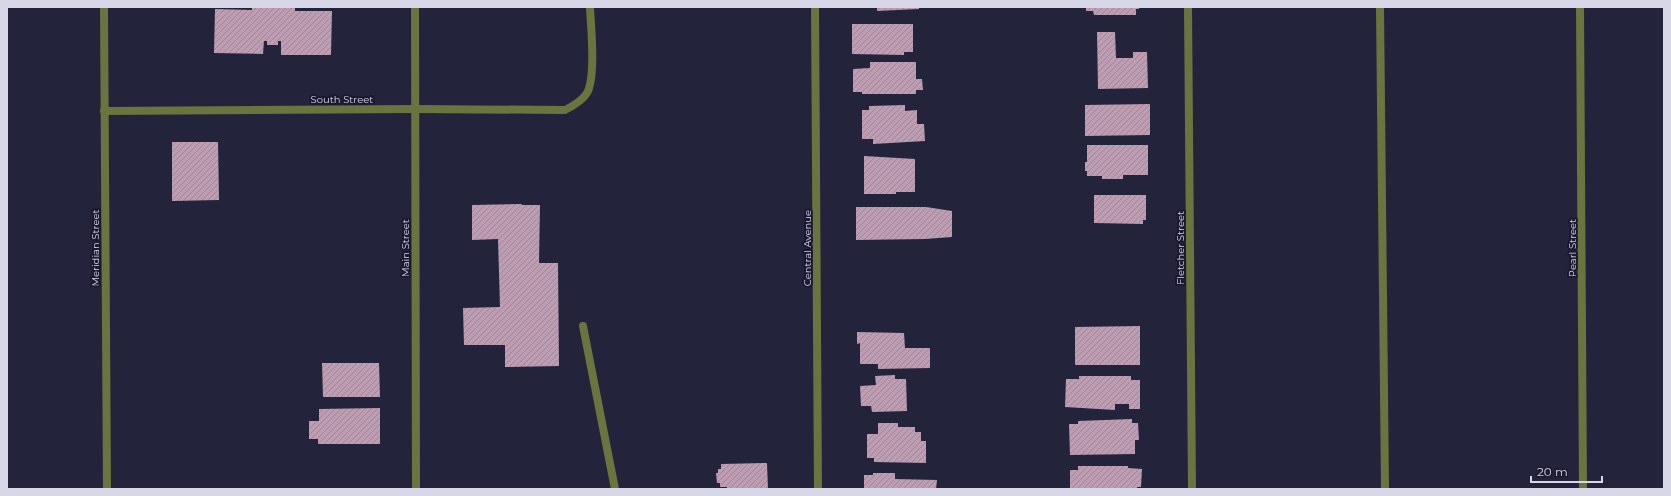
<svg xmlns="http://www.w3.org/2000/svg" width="1671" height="496" font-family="Montserrat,sans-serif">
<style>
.building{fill:url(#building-hatch)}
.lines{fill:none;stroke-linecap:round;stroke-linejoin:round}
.service{stroke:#69743e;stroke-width:8}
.minor{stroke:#69743e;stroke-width:8}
.tertiary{stroke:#69743e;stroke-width:8}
.labels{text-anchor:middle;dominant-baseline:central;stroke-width:4;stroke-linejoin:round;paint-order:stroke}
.street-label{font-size:10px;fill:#d8d7e8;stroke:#1b1931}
</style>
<defs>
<pattern id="building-hatch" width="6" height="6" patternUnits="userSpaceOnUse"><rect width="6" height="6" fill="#bd9db1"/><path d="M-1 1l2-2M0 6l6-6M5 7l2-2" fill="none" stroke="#9e8696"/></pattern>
</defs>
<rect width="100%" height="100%" fill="#24233c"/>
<!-- building -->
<g class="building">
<path d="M252,7H295V11H332L331,55H281V41H278V45H267V41H264L263,54L214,53L215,9L252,10Z"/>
<path d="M877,7H919V9L877,11Z"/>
<path d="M1086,7H1139V9H1136V15H1094L1093,11H1086Z"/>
<path d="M852,24H913V52H904V55L852,54Z"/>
<path d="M1097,32H1115L1116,58H1133V52H1147L1148,88L1098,89Z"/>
<path d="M870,62H916V79H922L923,90H916V94H862V92H853V69L870,68Z"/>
<path d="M1150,104V135L1085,136V105Z"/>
<path d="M905,105V111L917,110V124H924L925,141L873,144V139H862V110H869V106Z"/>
<path d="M172,142H218L219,200L172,201Z"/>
<path d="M1087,145H1148V175H1123V179H1102V176H1087V171H1085V162H1087Z"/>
<path d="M864,156L915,159V192H896V194H864Z"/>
<path d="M1094,195H1146V220H1143V224L1094,223Z"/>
<path d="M522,204V205H540L539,263H558L559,366L505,367V345H464L463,308L500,307L498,239L472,240V205Z"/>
<path d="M856,207H926L952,211V237L925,239L856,240Z"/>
<path d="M1140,326V365H1075V327Z"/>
<path d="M857,332L904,333L905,348H930V368L878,369V364H860V343L857,344Z"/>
<path d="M322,363H379L380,397H323Z"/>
<path d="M895,375V379H906L907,411L872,412L871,406H861L860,386L876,385L875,376Z"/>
<path d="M1079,376H1131V380H1140V409H1129V404H1115V410L1065,407L1066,379H1079Z"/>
<path d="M380,408V444H318V439H309V421H319V409Z"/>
<path d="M1132,419V423H1138L1139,440H1135V454L1070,455L1069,424H1078V421Z"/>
<path d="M878,423H898V427H915V432H921V441H926V463L874,462V458H867V434H878Z"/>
<path d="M767,463L768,489H727V487H720V483H717L716,473H718V469H721V464Z"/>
<path d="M1078,466H1128V468L1142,469L1141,487H1137V489H1070V470H1078Z"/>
<path d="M873,473H895V479L937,480L936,489H864V475H873Z"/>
</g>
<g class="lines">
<!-- service -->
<g class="service">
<path d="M1380,7L1385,489"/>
<path d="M583,326L615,489"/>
</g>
<!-- minor -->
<g class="minor">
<path d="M104,7L107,489"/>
<path d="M1188,7L1192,489"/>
<path d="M1580,7L1583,489"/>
<path d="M104,111L415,109L565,110C573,106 582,101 587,93C596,77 591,27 590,7"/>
</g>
<!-- tertiary -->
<g class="tertiary">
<path d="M415,7L416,489"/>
<path d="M815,7L818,489"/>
</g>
</g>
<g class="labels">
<!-- street labels -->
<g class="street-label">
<text x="342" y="99">South Street</text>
<text transform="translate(95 248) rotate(-90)">Meridian Street</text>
<text transform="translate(405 248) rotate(-90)">Main Street</text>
<text transform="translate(807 248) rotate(-90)">Central Avenue</text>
<text transform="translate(1180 248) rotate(-90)">Fletcher Street</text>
<text transform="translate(1572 248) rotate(-90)">Pearl Street</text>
</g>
</g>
<!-- border -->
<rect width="1671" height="496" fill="none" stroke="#d8d7e8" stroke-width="16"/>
<!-- scale -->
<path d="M1531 476v6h71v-6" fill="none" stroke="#d8d7e8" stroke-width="2"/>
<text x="1537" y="476" font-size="12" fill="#d8d7e8" stroke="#1b1931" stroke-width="3" paint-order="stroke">20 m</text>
</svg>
